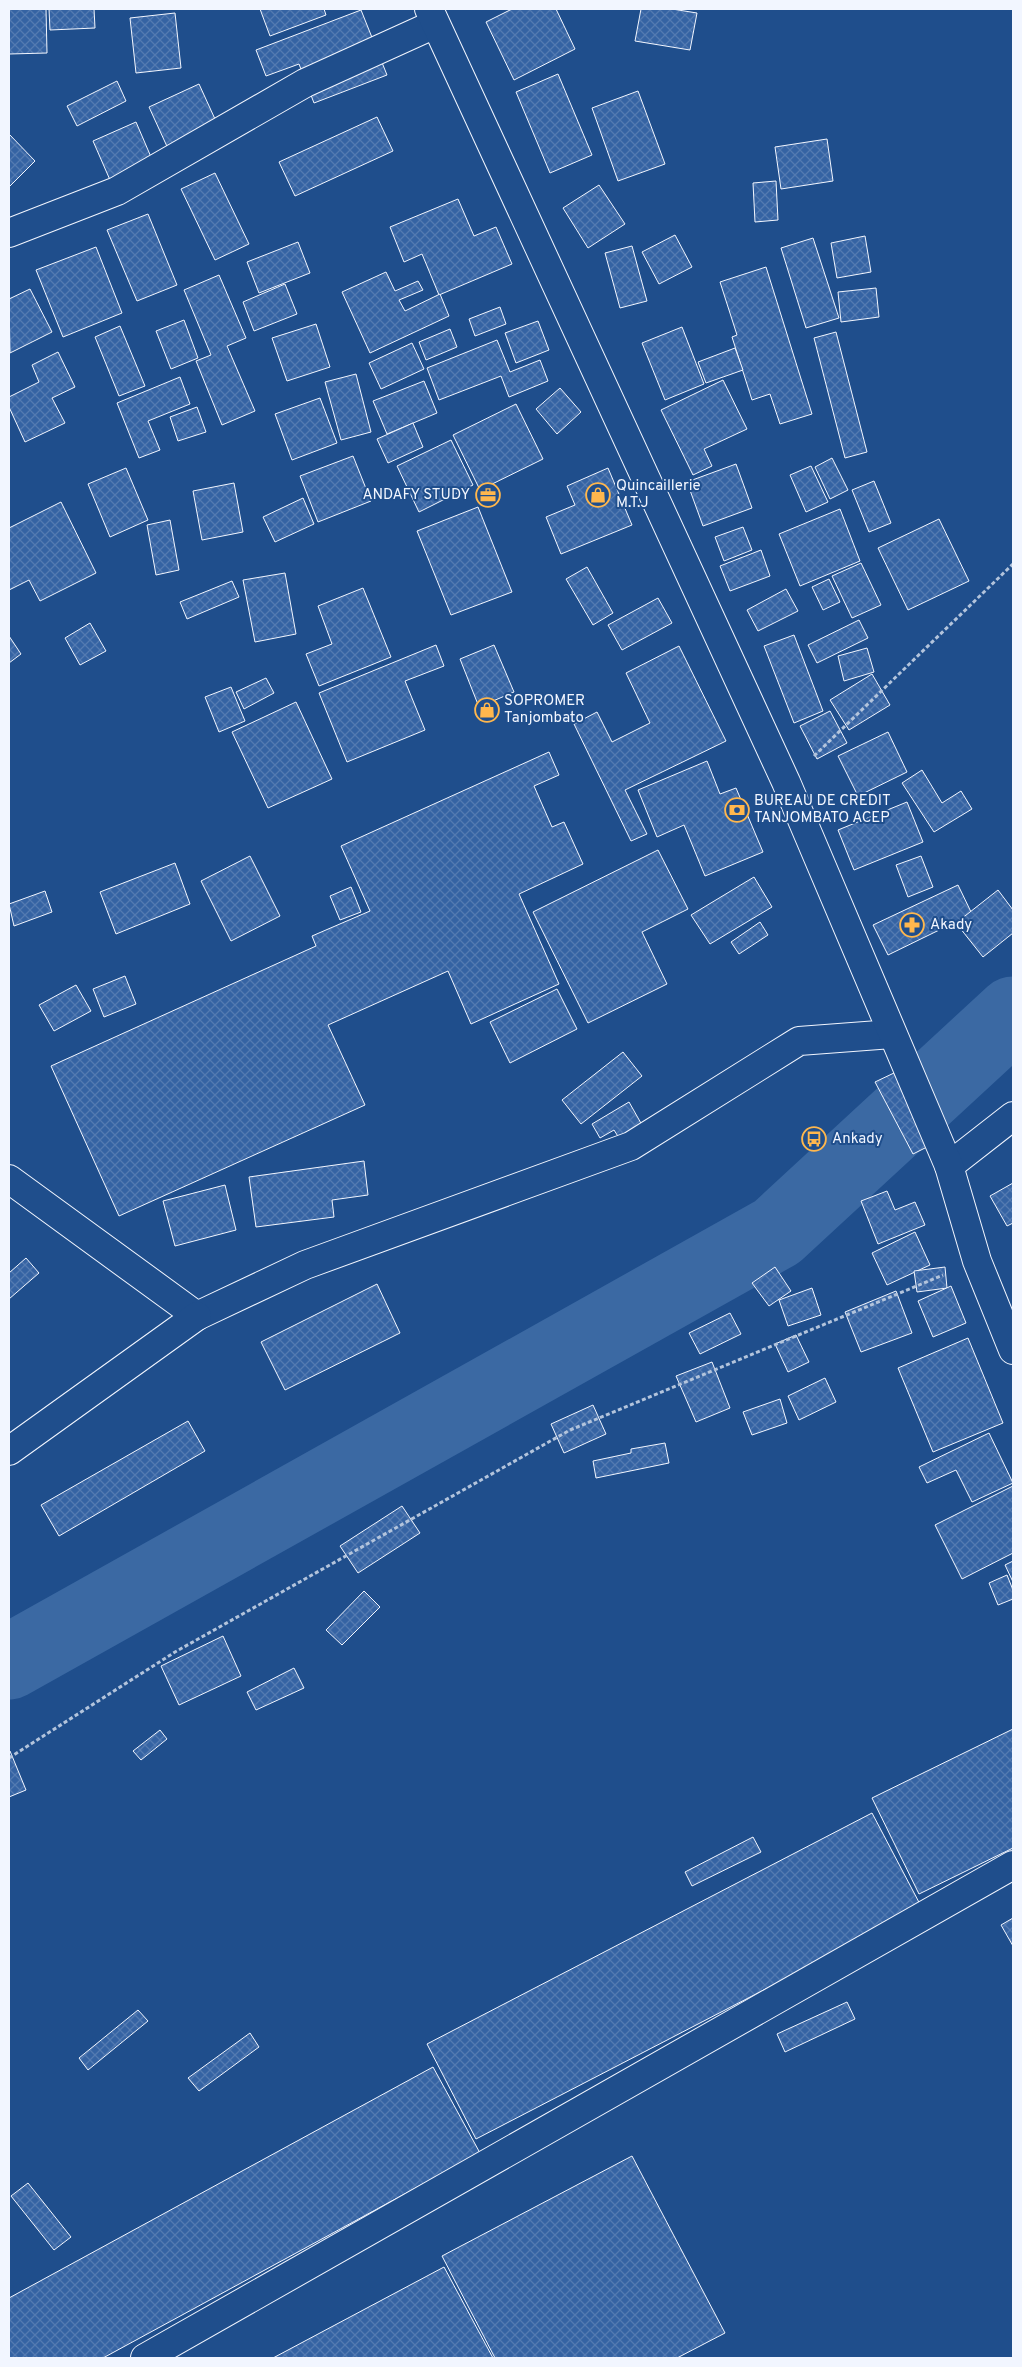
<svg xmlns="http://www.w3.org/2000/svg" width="1022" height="2367" font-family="Overpass,sans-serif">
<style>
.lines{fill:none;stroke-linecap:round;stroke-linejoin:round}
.river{stroke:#3b69a3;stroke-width:75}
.building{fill:url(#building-cross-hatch);stroke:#f2f6ff}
.minor-casing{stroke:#f2f6ff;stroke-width:30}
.major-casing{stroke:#f2f6ff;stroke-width:30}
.path{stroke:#b3c4dc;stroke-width:3;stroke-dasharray:4 2.5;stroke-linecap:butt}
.minor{stroke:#1f4e8c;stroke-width:28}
.major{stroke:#1f4e8c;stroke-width:28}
.labels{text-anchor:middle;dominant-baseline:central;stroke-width:4;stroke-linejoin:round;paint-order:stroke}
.poi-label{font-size:15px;fill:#f2f6ff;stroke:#1f4e8c;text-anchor:start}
</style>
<defs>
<pattern id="building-cross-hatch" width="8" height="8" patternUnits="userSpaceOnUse" patternTransform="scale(1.25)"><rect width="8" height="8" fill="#3563a3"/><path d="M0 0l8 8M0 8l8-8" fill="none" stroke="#537ab1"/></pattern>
</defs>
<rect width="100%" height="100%" fill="#1f4e8c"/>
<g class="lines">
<!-- river -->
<path class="river" d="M9,1662L777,1232L1013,1014"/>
</g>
<!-- building -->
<g class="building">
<path d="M9,9H46L47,53L9,54Z"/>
<path d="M49,9H94L95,28L50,30Z"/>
<path d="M260,9H324L326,15L270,36Z"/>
<path d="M512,9H556L575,49L514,80L486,22Z"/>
<path d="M641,9H672L697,13L690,50L635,41Z"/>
<path d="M361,10L387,75L314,103L299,64L266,76L256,50Z"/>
<path d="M175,13L181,68L136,73L130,18Z"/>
<path d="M558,74L592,155L550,173L516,92Z"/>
<path d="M117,81L126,101L77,126L67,106Z"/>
<path d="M199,84L220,130L170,153L149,107Z"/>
<path d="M638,91L665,164L618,181L592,108Z"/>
<path d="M377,117L393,151L295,196L279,162Z"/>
<path d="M136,122L160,178L117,196L93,141Z"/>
<path d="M9,134L35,161L9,187Z"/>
<path d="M827,139L833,181L781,189L775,147Z"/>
<path d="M215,173L249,244L215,260L181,189Z"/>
<path d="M776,181L778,220L755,222L753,183Z"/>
<path d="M599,185L625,224L588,248L563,208Z"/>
<path d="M458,199L474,236L496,227L512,264L439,295L422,254L404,262L390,227Z"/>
<path d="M148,214L177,285L137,301L107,230Z"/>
<path d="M675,235L692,267L659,284L642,252Z"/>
<path d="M865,236L871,272L837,278L831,243Z"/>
<path d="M813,238L839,318L806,328L781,248Z"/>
<path d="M298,242L310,273L259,293L247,262Z"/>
<path d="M632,246L647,301L620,308L605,253Z"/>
<path d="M96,247L122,313L63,337L36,270Z"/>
<path d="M766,267L812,414L780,424L770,394L752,400L732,337L737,335L720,282Z"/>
<path d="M386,272L395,291L418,281L423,290L399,300L405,311L440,294L449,316L370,353L342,292Z"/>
<path d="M219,275L246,338L227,346L255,411L222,425L196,361L211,355L184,290Z"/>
<path d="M285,284L297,314L254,331L243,302Z"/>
<path d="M876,288L879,317L841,322L838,292Z"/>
<path d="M30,289L52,332L10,353L9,299Z"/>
<path d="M500,307L506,324L475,336L469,319Z"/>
<path d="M184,320L198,358L171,369L156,331Z"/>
<path d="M538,321L549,350L516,363L505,333Z"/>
<path d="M316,324L330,367L287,381L272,338Z"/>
<path d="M120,326L145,386L119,396L95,337Z"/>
<path d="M682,327L704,384L665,400L642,343Z"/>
<path d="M450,329L457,347L426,360L419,342Z"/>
<path d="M836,332L867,452L845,458L814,338Z"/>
<path d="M497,340L510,372L540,360L548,381L509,397L501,376L439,400L427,368Z"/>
<path d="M412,343L424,369L381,389L369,363Z"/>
<path d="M735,348L743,370L706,383L698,362Z"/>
<path d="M58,352L75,387L52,398L65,423L25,442L9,407V397L39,382L32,365Z"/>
<path d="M356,374L371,432L341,440L325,382Z"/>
<path d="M180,377L190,404L148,421L160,450L139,458L117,403Z"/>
<path d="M723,380L747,429L704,449L712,466L693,475L661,410Z"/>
<path d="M424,381L437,413L387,434L373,401Z"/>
<path d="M560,388L581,412L557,434L536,409Z"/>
<path d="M320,398L337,443L292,460L275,414Z"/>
<path d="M516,404L543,459L480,490L453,435Z"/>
<path d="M197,407L206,432L178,441L170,417Z"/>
<path d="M413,423L423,447L388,463L377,439Z"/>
<path d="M451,440L473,485L419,512L397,466Z"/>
<path d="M353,456L371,501L318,522L300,476Z"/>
<path d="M832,458L848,490L830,499L815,467Z"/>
<path d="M736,464L752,508L703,526L687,482Z"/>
<path d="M811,466L828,502L806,512L790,475Z"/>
<path d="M126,468L148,520L110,537L88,484Z"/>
<path d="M608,468L632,525L561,554L546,517L575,505L567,486Z"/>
<path d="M874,481L891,523L869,532L852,490Z"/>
<path d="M234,483L243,532L202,540L193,491Z"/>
<path d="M303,498L314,524L275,542L263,517Z"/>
<path d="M61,502L96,573L40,601L29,580L9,590V528Z"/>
<path d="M478,507L512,592L451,615L417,531Z"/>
<path d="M840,509L860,561L800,586L779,534Z"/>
<path d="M939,519L969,581L908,610L878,548Z"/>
<path d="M170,520L179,570L156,575L147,525Z"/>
<path d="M743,527L752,550L724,561L715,537Z"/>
<path d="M761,550L770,576L730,591L720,566Z"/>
<path d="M861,563L881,605L852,618L832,576Z"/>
<path d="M587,567L613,613L593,625L566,579Z"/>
<path d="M285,573L296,634L255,642L243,580Z"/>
<path d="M829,579L840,602L823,610L812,587Z"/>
<path d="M232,581L239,597L187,619L180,602Z"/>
<path d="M363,588L391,657L319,686L306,654L332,644L318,606Z"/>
<path d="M786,589L798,611L758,631L747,610Z"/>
<path d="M658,598L672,623L622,650L608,625Z"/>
<path d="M859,620L868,638L817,663L808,645Z"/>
<path d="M90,623L106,651L80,665L65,638Z"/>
<path d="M794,635L823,711L794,723L764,646Z"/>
<path d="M9,636L21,654L9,663Z"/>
<path d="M436,645L444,666L405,681L425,730L347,762L319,693Z"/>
<path d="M494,645L514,692L479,707L460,659Z"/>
<path d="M679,646L726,741L625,790L647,834L631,841L574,724L597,712L612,742L650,723L626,673Z"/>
<path d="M867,648L874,672L844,681L838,656Z"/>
<path d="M872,674L890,705L849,730L830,700Z"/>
<path d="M266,678L274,693L244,709L236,692Z"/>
<path d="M231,687L245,721L219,732L205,697Z"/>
<path d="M296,702L332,779L268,808L232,732Z"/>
<path d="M830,711L847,743L817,759L800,726Z"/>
<path d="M888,732L907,772L858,796L838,756Z"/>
<path d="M549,752L559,775L534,786L552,827L564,822L583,864L519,894L559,984L471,1024L448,971L328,1025L365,1105L119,1216L51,1066L316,946L312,936L370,911L341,846Z"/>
<path d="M707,761L720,794L736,788L763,852L705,876L684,825L657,837L638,790Z"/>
<path d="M922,770L942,803L961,791L972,809L934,832L902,783Z"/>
<path d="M907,802L923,842L854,870L838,830Z"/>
<path d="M658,850L688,909L642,932L667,984L588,1023L533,912Z"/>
<path d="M250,856L280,916L231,941L201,881Z"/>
<path d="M921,856L933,887L908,897L896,865Z"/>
<path d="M175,863L190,904L116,934L100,892Z"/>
<path d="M754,877L772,907L710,944L691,915Z"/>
<path d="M958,885L972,914L888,955L873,925Z"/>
<path d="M351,887L361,912L340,920L330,896Z"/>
<path d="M998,890L1013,910V933L983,957L956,923Z"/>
<path d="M45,891L52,912L14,926L9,904Z"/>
<path d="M760,922L768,935L739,954L731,942Z"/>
<path d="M125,976L136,1004L104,1017L93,989Z"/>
<path d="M76,985L91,1011L54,1031L39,1005Z"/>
<path d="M557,989L577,1029L510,1063L490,1022Z"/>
<path d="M623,1052L642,1076L581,1124L562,1100Z"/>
<path d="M894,1073L931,1145L913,1154L875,1082Z"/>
<path d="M629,1102L642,1125L619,1138L614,1130L600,1138L592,1124Z"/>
<path d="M364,1161L368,1195L332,1200L334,1217L256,1227L249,1177Z"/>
<path d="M1013,1183V1223L1007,1226L990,1196Z"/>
<path d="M225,1185L236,1230L175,1246L163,1201Z"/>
<path d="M887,1191L895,1210L915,1202L925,1225L878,1244L861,1201Z"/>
<path d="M915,1232L930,1265L887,1285L872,1253Z"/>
<path d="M26,1258L39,1273L9,1299V1273Z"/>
<path d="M775,1267L791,1291L769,1306L752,1283Z"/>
<path d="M945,1267L947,1288L917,1292L914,1271Z"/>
<path d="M377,1284L400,1333L285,1390L261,1342Z"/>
<path d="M951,1286L966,1323L933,1337L918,1301Z"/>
<path d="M812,1288L821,1315L788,1326L779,1300Z"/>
<path d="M896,1291L912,1333L861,1352L845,1312Z"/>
<path d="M730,1313L741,1334L700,1354L689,1333Z"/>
<path d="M796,1335L809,1362L788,1372L775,1344Z"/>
<path d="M968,1338L1003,1423L933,1452L898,1368Z"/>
<path d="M712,1362L730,1408L696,1422L676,1376Z"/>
<path d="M825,1378L836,1402L799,1420L788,1396Z"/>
<path d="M780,1399L787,1423L752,1435L743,1412Z"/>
<path d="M593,1405L606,1434L564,1453L551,1424Z"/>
<path d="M188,1421L205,1451L59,1536L41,1505Z"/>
<path d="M989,1433L1013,1483L972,1502L956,1470L927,1483L919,1467Z"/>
<path d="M665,1443L669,1463L596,1478L593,1461L631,1453V1449Z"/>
<path d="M1013,1486V1553L962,1579L935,1525Z"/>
<path d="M402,1506L420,1533L358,1573L340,1546Z"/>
<path d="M1013,1561V1582L1005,1565Z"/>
<path d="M1007,1575L1013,1590V1599L998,1605L989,1583Z"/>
<path d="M364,1591L380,1607L342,1645L326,1630Z"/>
<path d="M223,1636L241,1676L179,1705L161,1666Z"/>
<path d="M294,1668L304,1688L256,1710L247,1692Z"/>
<path d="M1013,1729V1848L919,1894L872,1798Z"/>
<path d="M160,1730L167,1739L141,1760L133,1751Z"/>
<path d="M10,1751L26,1790L9,1797V1752Z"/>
<path d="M872,1813L922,1908L476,2139L427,2044Z"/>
<path d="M753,1837L761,1852L692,1886L685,1872Z"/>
<path d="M1013,1918V1946L1001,1925Z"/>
<path d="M847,2002L855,2019L785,2052L777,2034Z"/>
<path d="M138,2010L148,2021L88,2070L79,2058Z"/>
<path d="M250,2033L259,2047L199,2091L188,2078Z"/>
<path d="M433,2067L480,2153L103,2358H9V2298Z"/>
<path d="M632,2156L725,2333L677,2358H495L442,2256Z"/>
<path d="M28,2183L71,2237L54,2250L11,2196Z"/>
<path d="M444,2267L493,2358H273Z"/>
</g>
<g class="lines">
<!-- minor casing -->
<g class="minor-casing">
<g id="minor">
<path d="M9,233L117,191L305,83L435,24"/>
<path d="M949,1166L1013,1116"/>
<path d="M9,1179L197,1316L305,1265L631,1146L799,1041L892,1034"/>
<path d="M9,1451L197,1316"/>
<path d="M145,2358L1013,1865"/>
</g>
</g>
<!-- major casing -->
<g class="major-casing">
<path id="major" d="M429,9L786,782L949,1166L977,1261L1013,1350"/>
</g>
<!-- path -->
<g class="path">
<path d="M814,756L1013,564"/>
<path d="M9,1758L175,1652L570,1430L943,1275"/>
</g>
<!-- minor -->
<use href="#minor" class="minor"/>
<!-- major -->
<use href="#major" class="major"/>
</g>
<!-- icons -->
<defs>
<g id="office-ring" transform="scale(1.25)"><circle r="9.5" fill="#1f4e8c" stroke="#ffb74d" stroke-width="1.5"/><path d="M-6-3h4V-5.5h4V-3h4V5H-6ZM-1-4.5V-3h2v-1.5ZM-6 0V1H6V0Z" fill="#ffb74d"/></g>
<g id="shop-ring" transform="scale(1.25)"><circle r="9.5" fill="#1f4e8c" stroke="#ffb74d" stroke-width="1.5"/><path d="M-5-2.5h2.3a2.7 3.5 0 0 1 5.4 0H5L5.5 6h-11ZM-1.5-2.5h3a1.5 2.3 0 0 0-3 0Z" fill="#ffb74d"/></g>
<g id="bank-ring" transform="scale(1.25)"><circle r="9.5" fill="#1f4e8c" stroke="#ffb74d" stroke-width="1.5"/><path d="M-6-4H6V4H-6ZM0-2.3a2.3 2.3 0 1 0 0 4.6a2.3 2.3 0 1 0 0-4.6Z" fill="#ffb74d"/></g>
<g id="pharmacy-ring" transform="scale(1.25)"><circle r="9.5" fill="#1f4e8c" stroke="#ffb74d" stroke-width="1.5"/><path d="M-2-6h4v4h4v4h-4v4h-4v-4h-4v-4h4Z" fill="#ffb74d"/></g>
<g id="bus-ring" transform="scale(1.25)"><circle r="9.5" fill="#1f4e8c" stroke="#ffb74d" stroke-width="1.5"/><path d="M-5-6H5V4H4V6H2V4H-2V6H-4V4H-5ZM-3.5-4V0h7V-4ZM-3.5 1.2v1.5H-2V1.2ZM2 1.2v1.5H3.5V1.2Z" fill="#ffb74d"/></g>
</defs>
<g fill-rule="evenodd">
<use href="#office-ring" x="488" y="495"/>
<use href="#shop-ring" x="598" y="495"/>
<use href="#shop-ring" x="487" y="710"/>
<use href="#bank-ring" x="737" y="810"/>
<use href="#pharmacy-ring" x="912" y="925"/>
<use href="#bus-ring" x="814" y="1139"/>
</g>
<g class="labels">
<!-- poi labels -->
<g class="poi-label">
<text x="616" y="486">Quincaillerie<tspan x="616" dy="17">M.T.J</tspan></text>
<text x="470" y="495" text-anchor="end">ANDAFY STUDY</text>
<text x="504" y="701">SOPROMER<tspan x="504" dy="17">Tanjombato</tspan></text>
<text x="754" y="801">BUREAU DE CREDIT<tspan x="754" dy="17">TANJOMBATO ACEP</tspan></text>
<text x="930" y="925">Akady</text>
<text x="832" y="1139">Ankady</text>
</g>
</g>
<!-- border -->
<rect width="1022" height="2367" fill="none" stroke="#f2f6ff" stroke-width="20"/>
</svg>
